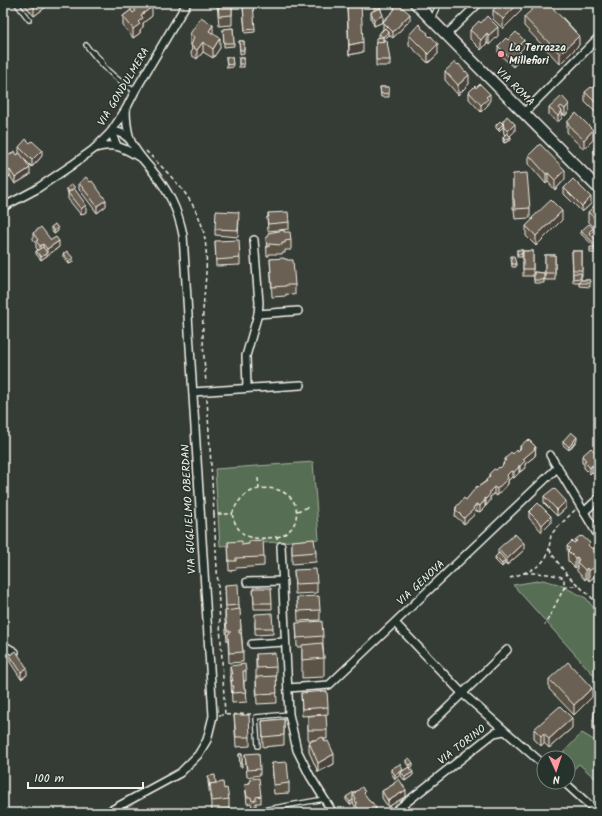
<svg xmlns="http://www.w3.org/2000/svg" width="602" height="816" font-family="Kalam,sans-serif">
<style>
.green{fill:#566e53;stroke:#a5b09e}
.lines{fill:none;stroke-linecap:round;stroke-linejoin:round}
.lane-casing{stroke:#f4f1e8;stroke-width:6}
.street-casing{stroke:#f4f1e8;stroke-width:10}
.secondary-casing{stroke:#f4f1e8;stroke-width:13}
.path{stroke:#f4f1e8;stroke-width:1.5;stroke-dasharray:4 3;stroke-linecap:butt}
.lane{stroke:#26332d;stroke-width:3.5}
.street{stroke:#26332d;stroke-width:7}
.secondary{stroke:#26332d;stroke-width:10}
.wall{fill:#5b5347;stroke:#f4f1e8}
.shaded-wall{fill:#4a433a;stroke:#f4f1e8}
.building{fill:#6a6053;stroke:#f4f1e8}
.poi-dot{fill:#ff9aa2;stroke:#26332d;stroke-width:1.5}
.labels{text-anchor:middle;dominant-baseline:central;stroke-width:3;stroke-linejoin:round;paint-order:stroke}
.poi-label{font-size:11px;font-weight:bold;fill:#f4f1e8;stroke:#26332d;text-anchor:start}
.street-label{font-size:11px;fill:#f4f1e8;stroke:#26332d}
</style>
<rect width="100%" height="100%" fill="#343c35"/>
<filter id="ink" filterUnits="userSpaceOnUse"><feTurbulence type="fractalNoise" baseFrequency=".025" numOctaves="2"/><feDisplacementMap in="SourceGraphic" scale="8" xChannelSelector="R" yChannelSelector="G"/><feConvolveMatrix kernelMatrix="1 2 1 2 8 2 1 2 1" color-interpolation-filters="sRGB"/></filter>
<g filter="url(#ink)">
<!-- green -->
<g class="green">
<path d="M313,462L319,539L220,546L215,469Z"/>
<path d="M543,580L558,584L586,598L599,615V681L513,585Z"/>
<path d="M582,733L599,743V782L579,764L568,775V758H558Z"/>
</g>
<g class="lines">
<!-- lane casing -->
<g class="lane-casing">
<g id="lane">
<path d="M16,3L29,20"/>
<path d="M432,19L439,3"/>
<path d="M86,45C99,63 116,80 135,91"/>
<path d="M93,52L100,59L103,64"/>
<path d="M258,746L256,717L289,714"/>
<path d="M245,813L324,799"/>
</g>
</g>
<!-- street casing -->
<g class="street-casing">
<g id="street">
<path d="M446,35L479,3"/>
<path d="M524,113L599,37"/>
<path d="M117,146L111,132C120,131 124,134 130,140"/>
<path d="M95,148C116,142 123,148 141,158"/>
<path d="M3,207L35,190L72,165L94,149L111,132L126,109L135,91L187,3"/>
<path d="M258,314L298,311"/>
<path d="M247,388L246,356L258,314L259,303L254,240"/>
<path d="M193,392L301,385"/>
<path d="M550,455L599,537"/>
<path d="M584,512L599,498"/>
<path d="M281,546L289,714L297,750L310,776L333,813"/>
<path d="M247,582L282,581"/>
<path d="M395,623L462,693L544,765"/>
<path d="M252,644L285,642"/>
<path d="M3,645L15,652"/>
<path d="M288,688L329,685L558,467"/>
<path d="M431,724L507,650"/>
<path d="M564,782L598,813"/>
<path d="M106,813L180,773L198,755L207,740L213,716L183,235C178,209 168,190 151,169C144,161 134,150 130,139C127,129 126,119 126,109"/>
<path d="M393,813L494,733L504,731"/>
</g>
</g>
<!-- secondary casing -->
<g class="secondary-casing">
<path id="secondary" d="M415,3L599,189"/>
</g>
<!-- path -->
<g class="path">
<path d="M146,151C168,173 193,196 202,226C210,253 205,282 203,310C202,335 204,359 206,383"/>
<path d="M207,399L214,514H232C239,540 253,540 277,537V540"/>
<path d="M258,478L259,489"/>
<path d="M575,510L554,531L551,535L549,548L552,554L567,575L590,596L599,606"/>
<path d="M297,511L309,507"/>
<path d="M214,514L225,715"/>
<path d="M232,514C235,507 238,501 244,496C264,479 305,491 295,522C292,530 285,535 277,537"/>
<path d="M524,573C538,573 551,573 564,578V588L545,625"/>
<path d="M510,578C520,574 537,570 544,560C547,557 548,552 549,548"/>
<path d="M564,588L569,586H578"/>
<path d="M219,715L251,714"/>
</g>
<!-- lane -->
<use href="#lane" class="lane"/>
<!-- street -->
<use href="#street" class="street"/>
<!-- secondary -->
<use href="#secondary" class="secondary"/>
</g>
<!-- wall -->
<g class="wall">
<path d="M23,3H51L34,16Z"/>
<path d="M122,3H133L126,8Z"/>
<path d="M217,3H232V25L219,26Z"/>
<path d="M347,3L363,52L349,55L347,10Z"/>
<path d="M375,3H380L378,5L381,9L383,21L394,11V7L410,20L393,38L389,35L383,40L390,60V66H376V47L379,38V34L383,29V22L374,26L371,18V12L375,10L374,9V6L376,4Z"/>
<path d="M521,3V11L503,29L493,19V10Z"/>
<path d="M131,5L152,16L143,23V27L140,30V33L133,38L123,26V16L131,10Z"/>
<path d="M243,8L255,29V32L245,33Z"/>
<path d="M524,17L576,32L579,45L560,64L524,26Z"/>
<path d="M233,28L234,46L224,47L223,29Z"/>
<path d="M422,29L428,35L438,54L428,63L409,45V35Z"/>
<path d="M470,30L498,36L489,45L487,43L481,50L470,39Z"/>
<path d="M190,34H213L220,48L213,58L203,52L197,59L191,55L192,45L190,44Z"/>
<path d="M508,40L524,47L519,51L521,59L513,67L498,53V46Z"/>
<path d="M239,41H244V53L240,54Z"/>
<path d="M226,57H232L233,67L227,68Z"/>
<rect x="239" y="58" width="5" height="9"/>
<path d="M445,71L465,72L469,84L458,95L445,80Z"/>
<path d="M599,82L597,114L585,102V92L592,88Z"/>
<path d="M380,87H389V97H381Z"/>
<path d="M469,92L490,100L488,103V105L481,112L469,99Z"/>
<path d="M569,104V111L565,116L562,113V118L558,122L549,115V108Z"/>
<path d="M503,121L515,131L510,136L511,140L504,143L503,141V137L505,135L504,134L503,127Z"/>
<path d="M567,122L593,140L584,149L573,139L567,132Z"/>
<path d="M496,125L503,127L499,131L496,128Z"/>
<path d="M599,142V158L594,153V147Z"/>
<path d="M19,147L42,156L32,167L23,158L30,175L15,184L10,176L6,179L3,175V164L5,163V158L17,155L19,154Z"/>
<path d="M529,155L565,179L555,190L548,182L546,184L529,164Z"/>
<path d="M513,174L530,208V218L515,219L514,209H513Z"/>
<path d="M90,182L106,206L97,213L79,189V183Z"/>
<path d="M67,188L75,190L86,212L81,215L68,199V193L67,191Z"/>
<path d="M564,188L591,204L582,212L564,194Z"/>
<path d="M599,202V232L588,221V212Z"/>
<path d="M268,213L289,222V229L268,231L267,217H268Z"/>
<path d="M532,218L562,220L536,246L526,236V226L532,220Z"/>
<path d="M239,219L238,237L215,235V229Z"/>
<path d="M51,227L58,231L54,234L51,230Z"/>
<path d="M581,231H593L590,234L596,240L599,239V253H590V250L595,247L581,234Z"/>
<path d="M284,232L291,240V250H285V253H282V254H269V256H267L266,237Z"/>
<path d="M33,233L51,240L59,247L41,260L36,254V251L38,250L36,248V244L33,239Z"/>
<path d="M215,241L240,258V265L216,266Z"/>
<rect x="517" y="250" width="5" height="7"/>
<rect x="523" y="251" width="10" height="25"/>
<path d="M572,251H582V276H581V280H590V287L579,286V282H573Z"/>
<path d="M63,254L73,262L69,264L63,257Z"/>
<rect x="545" y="255" width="10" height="25"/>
<path d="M511,256L516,264V267H512Z"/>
<path d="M270,259H284L295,285V295L286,294V296L272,297Z"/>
<path d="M534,272L544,273V283H534Z"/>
<path d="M577,440L569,450L563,445V441Z"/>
<path d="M520,446L536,453L535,456L525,464V468L520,472H519V473L514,478L512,477L511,478L508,480V484L497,496L494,494L490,497V501L485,506V507L480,512L476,511L474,513V515L464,524L455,516L456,507L466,500L478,487L486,481V480L489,477V474L500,468L503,465V463L505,461V459L517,452L520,449Z"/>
<path d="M582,456H599V473L596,476L592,472L590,474L584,468V464L582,463Z"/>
<path d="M544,496L566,508L557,516L544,503Z"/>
<path d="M529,512L551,523L542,532L529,518Z"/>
<path d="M575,540L590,547L592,549L599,552L597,574L596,573V575L589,581L587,578L585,580L577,571V566L575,568L568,561L567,546L574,543L575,542Z"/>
<path d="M292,541L316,552V562L292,564Z"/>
<path d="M228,542L242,545L264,557V566L236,568V570L229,571Z"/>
<path d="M498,549L524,550L507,565L505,563L502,567L495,560V557L498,554Z"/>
<path d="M294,570L317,583V593L295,594Z"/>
<path d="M225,585L239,605L243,652V662L229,663L228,641H227L225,620V611H226Z"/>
<path d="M253,588L272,603V609H254Z"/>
<path d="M297,597L320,610V620L298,621Z"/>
<path d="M255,621L273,628V634L255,635Z"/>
<path d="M296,623L323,636V646L324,658V677L302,678V647H297Z"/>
<path d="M256,654L276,667V677L277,703L257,704L256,687Z"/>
<path d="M10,655L27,675L21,679L10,662Z"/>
<path d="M230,666L246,671V681H244V689H246L247,702L232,703L231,680V681L230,675Z"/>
<path d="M549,679L592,697L574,715L549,689Z"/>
<path d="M301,693L328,707V714L302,716Z"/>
<path d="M599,709V731L593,730V720Z"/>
<path d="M234,715L250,737V746L236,747Z"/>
<path d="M308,716L327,730V739H324L334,764L318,772L309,752V742L316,740H308Z"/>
<path d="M284,719V745L263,747L262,721Z"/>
<path d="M572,728L549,748L544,743L541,746L534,739V729Z"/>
<path d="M239,754H242V767H240Z"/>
<path d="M245,754L260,769V775L247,777Z"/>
<path d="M406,760L413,766L410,768L413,775L405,781L401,776V774L395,779L391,773V769L403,771L409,767L406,763Z"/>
<path d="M272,763L289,783V793L274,794L272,773Z"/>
<path d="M208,776L216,783L224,789L229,799V809L212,811L208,782Z"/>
<path d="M250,779L261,796V803H256V807H252L251,803L247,804L245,784L250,783Z"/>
<path d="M394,783L406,796L388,807L382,798V791L394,784Z"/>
<path d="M356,792L365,795L376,813H356L355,810V806L353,803L350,805L346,800V797Z"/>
</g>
<!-- shaded-wall -->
<g class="shaded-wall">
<path d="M38,3H51L34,16V7Z"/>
<path d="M126,3H133L126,8Z"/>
<path d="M519,3H521V11L503,29V19Z"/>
<path d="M152,7V16L143,23V27L140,30V33L133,38V29L138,22L141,15Z"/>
<path d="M410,14V20L393,38V32Z"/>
<path d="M383,15V22L374,26V20Z"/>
<path d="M213,25V34L209,31Z"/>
<path d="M498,27V36L489,45V35Z"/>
<path d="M389,32V35L383,41V37Z"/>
<path d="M487,33V43L481,50V40Z"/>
<path d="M579,36V45L560,64V54Z"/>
<path d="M220,38V48L213,58V49Z"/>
<path d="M524,40V47L518,53V46Z"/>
<path d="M203,42V52L197,59V50Z"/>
<path d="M363,42V52L349,55V45Z"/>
<path d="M438,44V54L428,63V54Z"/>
<path d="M521,53V59L513,67V61Z"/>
<path d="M469,75V84L458,95V85Z"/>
<path d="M490,94V100L488,103V105L481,112V105L486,97Z"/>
<path d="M599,103V112L597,114V104Z"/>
<path d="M569,104V111L565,116V109Z"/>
<path d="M562,111V118L558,122V116Z"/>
<path d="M503,124V127L499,131V128Z"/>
<path d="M515,124V131L508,138V131Z"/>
<path d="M593,130V140L584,149V140Z"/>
<path d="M511,137V140L504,143V140Z"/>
<path d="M42,150V156L32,167V160Z"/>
<path d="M30,168V175L15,184V178Z"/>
<path d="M10,170V176L6,179V173Z"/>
<path d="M565,170V179L555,190V180Z"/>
<path d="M548,173V182L546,184V174Z"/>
<path d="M591,197V204L582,212V206Z"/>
<path d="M106,200V206L97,213V206Z"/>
<path d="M86,205V212L81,215V209Z"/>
<path d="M562,211V220L536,246V236Z"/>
<path d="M58,228V231L54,234V231Z"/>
<path d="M593,228V231L589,236V232Z"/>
<path d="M59,241V247L41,260V257L47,253V249Z"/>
<path d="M43,244V251L40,253V246Z"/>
<path d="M73,258V262L69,264V261Z"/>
<path d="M577,437V440L569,450V447Z"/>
<path d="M536,447L535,456L525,464V468L520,472V466L523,459Z"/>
<path d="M592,465V472L590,474V468Z"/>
<path d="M599,466V473L596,476V469Z"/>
<path d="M519,467V473L514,478V472Z"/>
<path d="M511,471H512V477L511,478L508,480V484L497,496V489L507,475Z"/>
<path d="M494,487V494L490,497V501L486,506V499L490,491Z"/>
<path d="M485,500V507L480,512V506Z"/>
<path d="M566,501V508L557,516V510Z"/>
<path d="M476,504V511L474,513V515L464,524V518Z"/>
<path d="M551,516V523L542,532V525Z"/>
<path d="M524,543V550L507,565V559Z"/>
<path d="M577,557V566L575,568V558Z"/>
<path d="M505,560V563L502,567V564Z"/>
<path d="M599,562V572L597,574V564Z"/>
<path d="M595,563L596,575L589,581V571Z"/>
<path d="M587,568V578L585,580V570Z"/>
<path d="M27,668V675L21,679V672Z"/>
<path d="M592,688V697L574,715V705Z"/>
<path d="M572,718V728L549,748V739Z"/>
<path d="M544,733V743L541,746V736Z"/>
<path d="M334,754V764L318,772V763Z"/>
<path d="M413,763V766L410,768V765Z"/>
<path d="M403,770V773L401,772V774L395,779V775Z"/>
<path d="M413,772V775L405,781V777Z"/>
<path d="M406,790V796L388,807V801Z"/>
<path d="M353,800V803L350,805V802Z"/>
<path d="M376,808V813H371V812Z"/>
<path d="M369,809V813H364Z"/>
</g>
<!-- building -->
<g class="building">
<path d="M31,3H38L34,7Z"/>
<path d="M133,3H149L152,7L141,15L143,18L138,22L140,24L133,29L123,16L131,10L133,13L136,11L131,5Z"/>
<path d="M218,3H232V15L219,16Z"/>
<path d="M347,3H361L363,42L349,45Z"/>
<path d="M377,3L381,7L378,9L374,6Z"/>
<path d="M397,3L410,14L393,32L383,22L395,9L394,7Z"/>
<path d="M500,3H519L503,19L493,10Z"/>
<path d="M539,3H548L579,36L560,54L524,17Z"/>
<path d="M253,4L255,29L245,30L243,5Z"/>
<path d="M380,8L383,15L374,20L371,12Z"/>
<path d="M487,16L498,27L489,35L487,33L481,40L470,30L479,21L481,23Z"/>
<path d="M201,17L213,25L209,31L220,38L213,49L203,42L197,50L191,46L194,37L190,34Z"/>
<path d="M562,18H563L576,32Z"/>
<path d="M419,24L422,27L421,28L428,33L427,34L430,37L431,36L438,44L428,54L409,35Z"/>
<path d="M233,28L234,43H224L223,29Z"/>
<path d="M385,28L389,32L383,37L379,34Z"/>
<path d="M516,32L524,40L518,46L514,43L512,44L521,53L513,61L498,46L506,38L508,40Z"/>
<path d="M383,37V42H376V45V38Z"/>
<path d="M239,41H244V50H240Z"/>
<path d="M387,41L390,60H376V42Z"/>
<path d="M226,57H232L233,64L227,65Z"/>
<rect x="239" y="58" width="5" height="6"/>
<path d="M455,62L458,65L459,64L465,72L466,71L469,75L458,85L445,71Z"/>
<path d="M599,82V103L597,104L585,92L591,87L592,88Z"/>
<path d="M480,84L490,94L486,97L488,99L481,105L469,92L475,86L476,88Z"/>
<path d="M380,87H389V93L381,94Z"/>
<path d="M562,96L569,104L565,109L561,106L559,108L562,111L558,116L549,108Z"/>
<path d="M576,113L593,130L584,140L573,130L567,122Z"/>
<path d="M507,116L515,124L508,131L504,128L503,121Z"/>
<path d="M500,121L503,124L499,128L496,125Z"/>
<path d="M507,133L511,137L504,140L503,137Z"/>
<path d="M26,139L30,143L32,141L42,150L32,160L19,147Z"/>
<path d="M599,142V152L594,147Z"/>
<path d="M540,144L565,170L555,180L548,173L546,174L529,155Z"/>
<path d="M15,151L17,155L20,153L30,168L15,178L10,170L6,173L3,168V164L7,161L5,158Z"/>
<path d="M527,173L530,208L515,209L514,199H513V174Z"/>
<path d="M86,177L90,182L92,181L106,200L97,206L79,183Z"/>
<path d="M573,179L591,197L582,206L564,188Z"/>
<path d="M72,184L75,188L74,189V188L69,192L67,188Z"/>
<path d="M74,188L86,205L81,209L68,193Z"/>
<path d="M551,200L562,211L536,236L526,226L533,219L532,218Z"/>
<path d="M598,202H599V222L588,212Z"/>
<path d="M216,211L239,212L238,230L215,229Z"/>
<path d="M288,212L289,222L268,224L267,217H269L268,213Z"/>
<path d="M55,224L58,228L54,231L51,227Z"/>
<path d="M589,224L593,228L589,232L596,240L598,238L599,239V250H590V247H598L581,231Z"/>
<path d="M41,227L51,240L56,237L59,241L47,249L43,244L40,246L36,241L38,240L33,233Z"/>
<path d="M284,230V232H290L291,240L285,241V243H282V245L269,244V247H267L266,237H268V233Z"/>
<path d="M239,240L240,258L216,260L215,241Z"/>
<path d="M43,247L47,253L41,257L36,251Z"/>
<rect x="517" y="250" width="5" height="4"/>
<path d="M67,251L73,258L69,261L63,254Z"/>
<rect x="523" y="251" width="10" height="18"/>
<path d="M572,251H582V270H573Z"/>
<rect x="545" y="255" width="10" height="18"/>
<path d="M511,256H514L516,264H512Z"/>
<path d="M284,258V259H287V260H293L295,285H286V286L272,287L270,259Z"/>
<path d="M534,272L544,273V280H534Z"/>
<path d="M573,273H581V278L573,279Z"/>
<path d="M580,280H590V283H579Z"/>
<path d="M571,432L577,437L569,447L563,441Z"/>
<path d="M527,440L528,441L529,440L536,447L534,448L535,449L523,459L525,461L520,466H518L519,467L514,472L512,471H511L507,475L508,478L497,489L494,487L490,491V494L486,499L485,498V500L480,506L476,504L473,508L474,509L464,518L455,509L457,508L456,507L464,498L466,500L477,486L478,487L487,481L486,480L490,476L489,474L494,469L496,470L499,467L500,468L504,464L503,463L506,460L505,459L511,452L513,454L516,450L517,452L521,448L520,446Z"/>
<path d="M591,448L599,456V466L596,469L592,465L590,468L584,461L586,460L582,456Z"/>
<path d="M554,488L566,501L557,510L544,496Z"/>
<path d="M538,503L551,516L542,525L529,512Z"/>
<path d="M515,534L524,543L507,559L498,549Z"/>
<path d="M580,536L581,537L582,536L590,543L588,545L592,549L595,547L599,552V562L597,564L595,563L594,564L596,566L589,571L587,568L585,570L577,562L579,560L577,557L575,558L568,551L570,549L567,546L572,541L574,543L577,541L575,540Z"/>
<path d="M314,539L316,552L292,554V541Z"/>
<path d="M263,540L264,557L236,558V561H229L228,542L242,541V545L249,544V541Z"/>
<path d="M499,553L505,560L502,564L495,557Z"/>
<path d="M316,569L317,583L295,584L294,570Z"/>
<path d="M238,584L239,605L226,606L225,585Z"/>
<path d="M253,588H271L272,603H254Z"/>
<path d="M319,596L320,610L298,611L297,597Z"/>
<path d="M240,609L241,630H239V633H241L243,652L229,653L228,634L230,633V631H227L225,611Z"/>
<path d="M272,613L273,628H255V614Z"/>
<path d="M322,621L323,636L297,638L296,623Z"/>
<path d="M322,643L324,658L302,660V645Z"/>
<path d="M16,651L27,668L21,672L10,655Z"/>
<path d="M275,653L276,667L257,668L256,654Z"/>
<path d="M568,662L592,688L574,705L549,679Z"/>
<path d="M245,664L246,671H243L244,689H246L247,692L232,693L234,686H232L231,681H233L231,674H233L232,671H231L230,666Z"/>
<path d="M276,676L277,693L257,694L256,677Z"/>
<path d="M327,691L328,707L302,709L301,693Z"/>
<path d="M560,706L572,718L549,739L544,733L541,736L534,729Z"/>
<path d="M595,708L599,709V721L593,720Z"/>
<path d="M234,715H249L250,737H236Z"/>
<path d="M326,715L327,730H308V716Z"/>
<path d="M284,719V735L263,737L262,721Z"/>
<path d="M323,737L325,742L328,741L334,754L318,763L309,742Z"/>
<path d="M259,753L260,769L247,770L245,754Z"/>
<path d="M239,754H242V764H240Z"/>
<path d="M409,758L413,763L410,765L406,760Z"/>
<path d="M287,762L289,783L274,785L272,763Z"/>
<path d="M400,764L403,770L395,775L391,769Z"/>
<path d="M409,767L413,772L405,777L401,772Z"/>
<path d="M215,775L216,783L210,784V787L208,776Z"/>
<path d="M259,778L261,796L256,797V800L252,801L251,797H247L245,784L250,783V779Z"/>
<path d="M399,779L406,790L388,801L382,791L394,784V783Z"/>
<path d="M223,782L224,789L227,788L229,799L212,801L210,784Z"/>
<path d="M362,787L365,792L364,793L371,803L372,802L376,808L371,812L369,809L364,813H361L356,805L357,804L355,800L356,799L353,794Z"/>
<path d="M355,791L356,792L353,794V800L350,802L346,797Z"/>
<path d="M303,808L308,813H299Z"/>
</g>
</g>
<!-- markers -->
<circle class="poi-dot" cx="501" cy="54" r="4"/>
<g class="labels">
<!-- poi labels -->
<g class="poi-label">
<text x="509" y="48">La Terrazza<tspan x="509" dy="13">Millefiori</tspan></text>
</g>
<!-- street labels -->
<g class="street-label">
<text transform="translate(124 87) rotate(-59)">VIA GONDULMERA</text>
<text transform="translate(515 87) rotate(45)">VIA ROMA</text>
<text transform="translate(189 509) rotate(-93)">VIA GUGLIELMO OBERDAN</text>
<text transform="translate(421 583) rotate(-43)">VIA GENOVA</text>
<text transform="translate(462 745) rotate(-38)">VIA TORINO</text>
</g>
</g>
<!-- margin -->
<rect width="602" height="816" fill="none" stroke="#26332d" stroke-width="16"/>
<rect x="8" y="8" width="586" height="800" fill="none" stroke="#f4f1e8" stroke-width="1.5" filter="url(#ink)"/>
<!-- north arrow -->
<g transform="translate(556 770) rotate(177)"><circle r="19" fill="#26332d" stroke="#787f78"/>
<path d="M0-3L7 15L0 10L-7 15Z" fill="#ff9aa2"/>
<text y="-6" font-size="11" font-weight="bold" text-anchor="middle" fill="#f4f1e8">N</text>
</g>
<!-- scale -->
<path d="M28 782v6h115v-6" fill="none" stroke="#f4f1e8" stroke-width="2"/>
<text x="34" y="782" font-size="12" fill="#f4f1e8" stroke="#26332d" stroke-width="3" paint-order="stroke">100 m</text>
</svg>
